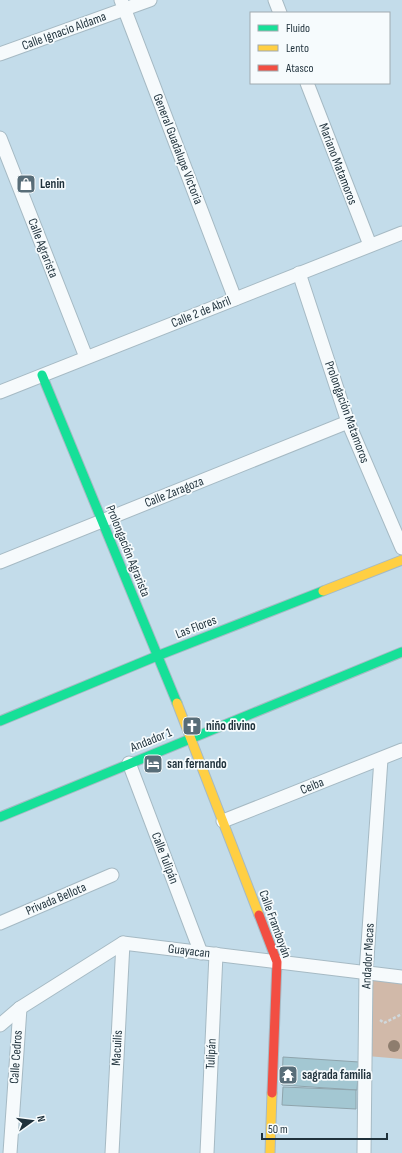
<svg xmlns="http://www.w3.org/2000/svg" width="402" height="1153" font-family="'Sofia Sans Condensed',sans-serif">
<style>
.green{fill:#d1b9a9}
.building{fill:#a3c7d2;stroke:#8fa4ac}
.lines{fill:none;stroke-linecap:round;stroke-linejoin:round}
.street-casing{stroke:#a6bac4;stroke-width:15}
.fast-casing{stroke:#a6bac4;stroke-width:11}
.slow-casing{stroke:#a6bac4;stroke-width:11}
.jam-casing{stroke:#a6bac4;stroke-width:11}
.path{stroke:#d0d8dc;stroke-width:2.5;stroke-dasharray:3 2;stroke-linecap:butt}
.street{stroke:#f6fafc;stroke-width:13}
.fast{stroke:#16e098;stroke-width:9}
.slow{stroke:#ffcf43;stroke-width:9}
.jam{stroke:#f24e42;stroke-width:9}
.tree{fill:#8e7d6e}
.labels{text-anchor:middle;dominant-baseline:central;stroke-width:3.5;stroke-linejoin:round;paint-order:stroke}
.street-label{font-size:13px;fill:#1f313b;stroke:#f6fbfd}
.poi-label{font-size:13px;font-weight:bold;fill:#1f313b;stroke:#f6fbfd;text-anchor:start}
</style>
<rect width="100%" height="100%" fill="#c3dcea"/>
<!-- green -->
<path class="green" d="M370,977L402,981V1059L367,1056Z"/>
<!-- building -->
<g class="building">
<path d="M283,1057L359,1062L357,1090L282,1085Z"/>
<path d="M283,1087L356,1090V1109L282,1105Z"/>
</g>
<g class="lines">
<!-- street casing -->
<g class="street-casing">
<g id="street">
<path d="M121,0L235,299"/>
<path d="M275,0L280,13"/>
<path d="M0,54L150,0"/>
<path d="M307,83L370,245"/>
<path d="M0,138L86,357"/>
<path d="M299,273L348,422L402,548"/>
<path d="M0,392L402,233"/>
<path d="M0,562L348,422"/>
<path d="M129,763L201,953"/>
<path d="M223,821L402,750"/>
<path d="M0,923L112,875"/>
<path d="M0,1025L20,1008L123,943L402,977"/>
<path d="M10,1153L20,1008"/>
<path d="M112,1153L123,943"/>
<path d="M207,1153L216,954"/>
<path d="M364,1153L366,973L381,759"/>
</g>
</g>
<!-- fast casing -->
<g class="fast-casing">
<g id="fast">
<path d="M42,375L177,703"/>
<path d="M0,721L157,656L323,591"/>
<path d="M0,817L402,652"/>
</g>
</g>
<!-- slow casing -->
<g class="slow-casing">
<g id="slow">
<path d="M323,591L402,560"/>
<path d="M177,703L259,915"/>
<path d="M270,1153L272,1093"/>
</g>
</g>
<!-- jam casing -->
<g class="jam-casing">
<path id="jam" d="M259,915L277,962L272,1093"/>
</g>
<!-- path -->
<path class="path" d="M380,1020L384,1023L402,1014"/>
<!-- street -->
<use href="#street" class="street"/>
<!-- fast -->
<use href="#fast" class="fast"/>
<!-- slow -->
<use href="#slow" class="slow"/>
<!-- jam -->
<use href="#jam" class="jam"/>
</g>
<!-- trees -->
<circle class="tree" cx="394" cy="1046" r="6"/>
<!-- icons -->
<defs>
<g id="shop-square" transform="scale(1)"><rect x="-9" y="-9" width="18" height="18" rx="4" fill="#586d78" stroke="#f6fbfd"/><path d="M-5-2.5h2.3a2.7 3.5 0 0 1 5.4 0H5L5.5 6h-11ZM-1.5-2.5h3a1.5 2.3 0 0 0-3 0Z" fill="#fff"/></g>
<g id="church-square" transform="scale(1)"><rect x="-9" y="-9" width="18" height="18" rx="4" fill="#586d78" stroke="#f6fbfd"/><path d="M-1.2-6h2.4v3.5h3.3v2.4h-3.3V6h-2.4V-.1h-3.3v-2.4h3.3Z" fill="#fff"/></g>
<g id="hotel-square" transform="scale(1)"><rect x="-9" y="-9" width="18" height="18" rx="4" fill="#586d78" stroke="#f6fbfd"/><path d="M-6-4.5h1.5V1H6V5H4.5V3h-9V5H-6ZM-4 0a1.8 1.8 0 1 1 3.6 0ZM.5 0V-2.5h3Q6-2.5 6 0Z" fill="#fff"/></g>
<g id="temple-square" transform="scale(1)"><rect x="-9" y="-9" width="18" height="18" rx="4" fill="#586d78" stroke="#f6fbfd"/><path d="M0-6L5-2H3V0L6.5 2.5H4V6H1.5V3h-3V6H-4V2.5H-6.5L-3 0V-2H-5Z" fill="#fff"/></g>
</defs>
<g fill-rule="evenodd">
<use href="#shop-square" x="26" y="184"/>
<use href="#church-square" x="192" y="726"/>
<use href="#hotel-square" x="153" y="764"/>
<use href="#temple-square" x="288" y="1075"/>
</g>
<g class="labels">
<!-- street labels -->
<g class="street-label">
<text transform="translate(64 31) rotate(-20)">Calle Ignacio Aldama</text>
<text transform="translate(178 149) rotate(69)">General Guadalupe Victoria</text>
<text transform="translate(338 164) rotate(69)">Mariano Matamoros</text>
<text transform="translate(43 248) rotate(69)">Calle Agrarista</text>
<text transform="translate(201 312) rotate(-22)">Calle 2 de Abril</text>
<text transform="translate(347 412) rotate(70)">Prolongación Matamoros</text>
<text transform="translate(174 492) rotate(-22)">Calle Zaragoza</text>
<text transform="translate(128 551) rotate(68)">Prolongación Agrarista</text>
<text transform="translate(196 627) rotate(-21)">Las Flores</text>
<text transform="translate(151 740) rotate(-22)">Andador 1</text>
<text transform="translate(312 786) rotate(-22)">Ceiba</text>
<text transform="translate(165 858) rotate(69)">Calle Tulipán</text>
<text transform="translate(56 899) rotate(-23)">Privada Bellota</text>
<text transform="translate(275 924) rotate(70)">Calle Framboyán</text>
<text transform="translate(189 951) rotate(7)">Guayacan</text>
<text transform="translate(368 956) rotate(-87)">Andador Macas</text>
<text transform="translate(117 1048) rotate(-87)">Macuilis</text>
<text transform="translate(211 1054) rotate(-87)">Tulipán</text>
<text transform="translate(16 1057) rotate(-86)">Calle Cedros</text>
</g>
<!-- poi labels -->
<g class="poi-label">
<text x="40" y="184">Lenin</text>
<text x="206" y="726">niño divino</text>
<text x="167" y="764">san fernando</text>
<text x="302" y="1075">sagrada familia</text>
</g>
</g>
<!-- legend -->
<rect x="250" y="12" width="140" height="72" fill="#f6fbfd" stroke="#a0aaaf"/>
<rect x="258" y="25" width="20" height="6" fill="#16e098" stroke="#a0aaaf"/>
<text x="286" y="32" font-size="12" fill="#1f313b">Fluido</text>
<rect x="258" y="45" width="20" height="6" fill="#ffcf43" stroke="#a0aaaf"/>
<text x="286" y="52" font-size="12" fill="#1f313b">Lento</text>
<rect x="258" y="65" width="20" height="6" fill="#f24e42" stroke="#a0aaaf"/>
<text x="286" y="72" font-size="12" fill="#1f313b">Atasco</text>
<!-- north arrow -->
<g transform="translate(32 1121) rotate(76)" stroke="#f6fbfd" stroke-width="3" paint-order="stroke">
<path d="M0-3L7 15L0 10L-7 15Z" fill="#1f313b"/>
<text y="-6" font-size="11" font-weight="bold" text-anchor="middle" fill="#1f313b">N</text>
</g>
<!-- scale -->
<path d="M262 1133v6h125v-6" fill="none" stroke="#1f313b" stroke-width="2"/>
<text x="268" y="1133" font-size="12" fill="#1f313b" stroke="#f6fbfd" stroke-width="3" paint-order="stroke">50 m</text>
</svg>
